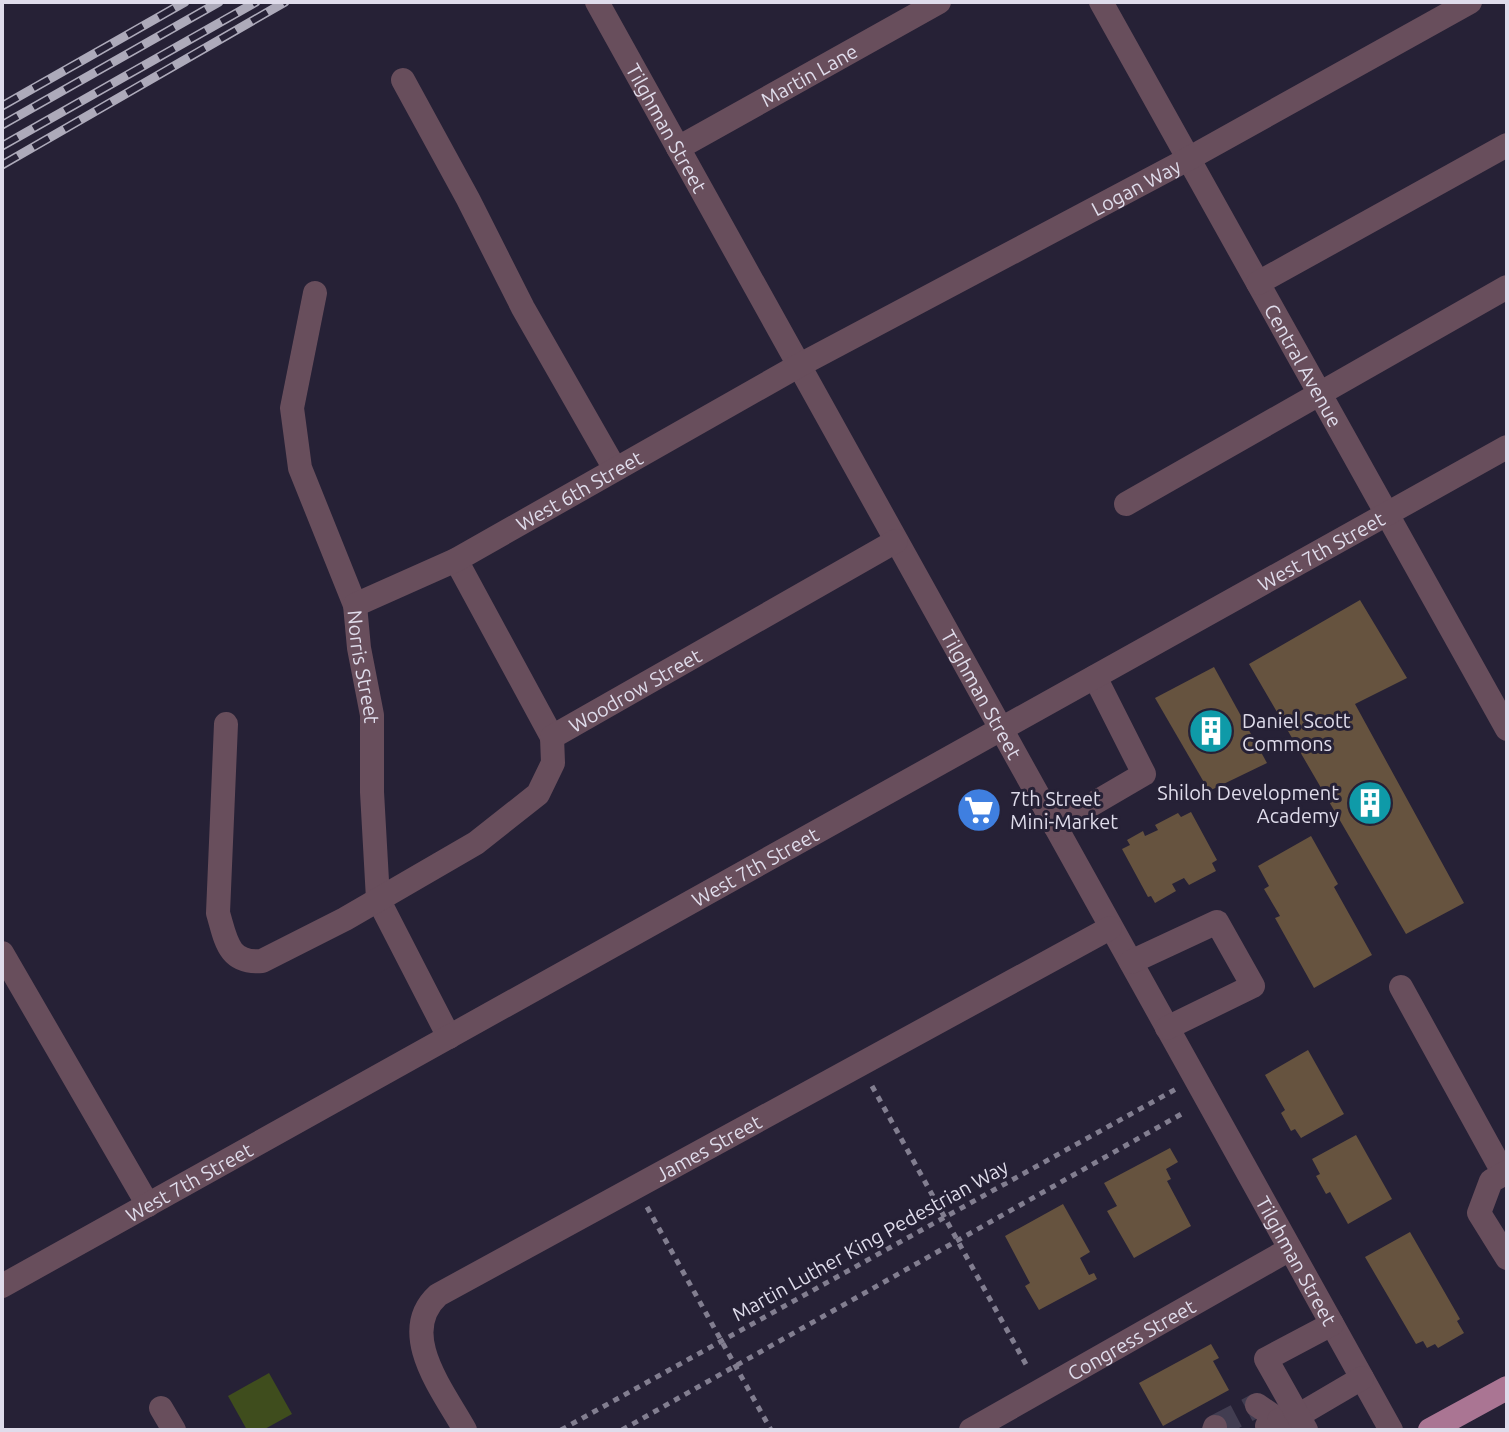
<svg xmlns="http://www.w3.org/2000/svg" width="1509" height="1432" font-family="Ubuntu,sans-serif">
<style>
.park{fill:#3f4d1d}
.building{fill:#66533f}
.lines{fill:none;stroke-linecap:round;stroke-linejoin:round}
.minor-tunnel{stroke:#423d51;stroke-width:24;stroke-dasharray:24 12;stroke-linecap:butt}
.path{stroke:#827e90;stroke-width:5;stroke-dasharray:6 6;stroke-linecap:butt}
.minor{stroke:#684e5c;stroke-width:24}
.major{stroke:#aa7593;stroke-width:24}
.rail-casing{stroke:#adaaba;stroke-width:9}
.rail{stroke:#262136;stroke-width:6;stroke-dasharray:18;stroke-linecap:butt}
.labels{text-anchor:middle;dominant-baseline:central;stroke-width:6;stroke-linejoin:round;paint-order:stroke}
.street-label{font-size:20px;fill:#dfdceb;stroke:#262136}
.poi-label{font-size:20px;fill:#dfdceb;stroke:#262136;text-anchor:start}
</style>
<rect width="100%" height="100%" fill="#262136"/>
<!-- park -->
<path class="park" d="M269,1373L292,1414L263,1430H247L228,1396Z"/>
<!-- building -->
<g class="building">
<path d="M1360,600L1407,678L1355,704L1464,903L1406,934L1249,664Z"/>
<path d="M1214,667L1267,763L1209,791L1155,698Z"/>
<path d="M1191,812L1217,860L1212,863L1216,871L1189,885L1184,878L1172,884L1176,891L1155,903L1151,896L1148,897L1122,849L1130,845L1127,840L1143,831L1145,836L1158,830L1155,825L1178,813L1181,817Z"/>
<path d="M1311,836L1338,884L1334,887L1372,955L1314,988L1275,918L1280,916L1264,889L1269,886L1258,866Z"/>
<path d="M1308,1050L1344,1114L1301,1138L1295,1129L1291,1131L1281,1113L1285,1110L1265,1075Z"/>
<path d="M1356,1135L1392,1199L1348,1224L1330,1192L1326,1194L1316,1176L1320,1174L1312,1159Z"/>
<path d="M1170,1148L1178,1162L1166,1169L1171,1179L1167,1181L1191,1226L1134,1258L1107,1211L1117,1206L1104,1183Z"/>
<path d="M1063,1204L1090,1252L1080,1258L1089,1275L1094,1273L1097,1279L1039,1310L1025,1286L1030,1283L1005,1236Z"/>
<path d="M1410,1232L1460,1319L1457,1321L1464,1333L1438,1348L1435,1344L1427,1348L1423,1341L1416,1344L1365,1257Z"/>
<path d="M1211,1344L1219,1358L1213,1361L1229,1390L1163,1426L1139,1383Z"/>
</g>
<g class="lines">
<!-- minor-tunnel -->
<path class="minor-tunnel" d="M1215,1427L1257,1405"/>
<!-- path -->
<g class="path">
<path d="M872,1086L1028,1368"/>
<path d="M647,1207L771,1430"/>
<path d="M561,1430L1176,1089"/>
<path d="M622,1430L1185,1112"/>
</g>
<!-- minor -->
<g class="minor">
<path id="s1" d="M597,2L1391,1430"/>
<path id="s2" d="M1101,2L1507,729"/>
<path d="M403,80L468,199L523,308L615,469"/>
<path id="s3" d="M678,148L939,2"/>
<path d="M1258,283L1507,145"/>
<path id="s4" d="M315,293L292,408L300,468L355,605L359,648L372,715V792L378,899L449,1037"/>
<path d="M1126,504L1507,287"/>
<path d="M456,560L552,737"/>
<path id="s5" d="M355,605L456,560L798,366L1188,159L1470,2"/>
<path id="s6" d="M226,724L218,913C226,940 228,964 262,961L345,919L476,843L538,794L553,763L552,737L896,541"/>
<path d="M1055,826L1144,774L1095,677"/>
<path d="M2,953L148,1205"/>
<path d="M1131,962L1217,922L1253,986L1167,1028"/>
<path d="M1401,987L1504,1174"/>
<path d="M1507,1172L1491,1181L1479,1213L1507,1258"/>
<path id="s7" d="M2,1286L1507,447"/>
<path d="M1257,1405L1279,1420L1267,1426"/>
<path d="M161,1408L174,1430"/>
<path id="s8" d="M465,1430C444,1392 396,1333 438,1295L1110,928"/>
<path id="s9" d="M971,1430L1290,1249"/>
<path d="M1214,1430L1215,1427"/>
<path d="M1279,1430V1420L1299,1415L1362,1378"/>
<path d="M1306,1430L1266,1359L1332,1324"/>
</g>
<!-- major -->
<path class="major" d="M1430,1430L1507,1388"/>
<!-- rail casing -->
<g class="rail-casing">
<g id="rail">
<path d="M2,106L185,2"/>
<path d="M2,125L219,2"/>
<path d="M2,146L256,2"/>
<path d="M2,165L285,2"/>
</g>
</g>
<!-- rail -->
<use href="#rail" class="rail"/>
</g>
<!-- icons -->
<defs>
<g id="building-disc" transform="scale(2.3)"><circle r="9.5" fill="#0f9aa8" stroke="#262136"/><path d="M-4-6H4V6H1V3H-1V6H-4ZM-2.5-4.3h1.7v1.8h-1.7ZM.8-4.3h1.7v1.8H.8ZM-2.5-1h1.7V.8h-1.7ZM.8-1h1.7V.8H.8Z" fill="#fff"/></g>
<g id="supermarket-disc" transform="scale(2.3)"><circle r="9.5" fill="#3f7fe0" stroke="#262136"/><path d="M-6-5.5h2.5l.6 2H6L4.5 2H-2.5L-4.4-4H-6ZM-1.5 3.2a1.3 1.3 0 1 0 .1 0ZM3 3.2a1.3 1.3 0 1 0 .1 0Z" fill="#fff"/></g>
</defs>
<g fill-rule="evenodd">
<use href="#building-disc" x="1211" y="731"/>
<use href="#building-disc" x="1370" y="803"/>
<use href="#supermarket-disc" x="979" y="810"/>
</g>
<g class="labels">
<!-- street labels -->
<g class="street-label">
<text stroke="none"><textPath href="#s3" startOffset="150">Martin Lane</textPath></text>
<text stroke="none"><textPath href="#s1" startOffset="144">Tilghman Street</textPath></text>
<text stroke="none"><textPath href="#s5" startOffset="886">Logan Way</textPath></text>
<text stroke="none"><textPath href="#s2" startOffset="416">Central Avenue</textPath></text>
<text stroke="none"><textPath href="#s5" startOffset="252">West 6th Street</textPath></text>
<text stroke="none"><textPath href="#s7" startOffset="1510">West 7th Street</textPath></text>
<text stroke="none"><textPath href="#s4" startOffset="388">Norris Street</textPath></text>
<text stroke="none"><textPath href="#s6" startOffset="742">Woodrow Street</textPath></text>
<text stroke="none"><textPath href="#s1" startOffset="792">Tilghman Street</textPath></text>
<text stroke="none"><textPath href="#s7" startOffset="862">West 7th Street</textPath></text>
<text stroke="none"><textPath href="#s8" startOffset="458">James Street</textPath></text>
<text stroke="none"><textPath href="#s7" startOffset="214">West 7th Street</textPath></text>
<text transform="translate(870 1240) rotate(-29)">Martin Luther King Pedestrian Way</text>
<text stroke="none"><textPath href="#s1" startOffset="1440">Tilghman Street</textPath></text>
<text stroke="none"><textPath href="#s9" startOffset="184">Congress Street</textPath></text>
</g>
<!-- poi labels -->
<g class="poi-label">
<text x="1242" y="720">Daniel Scott<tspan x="1242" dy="23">Commons</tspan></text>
<text x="1339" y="792" text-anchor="end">Shiloh Development<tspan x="1339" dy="23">Academy</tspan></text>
<text x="1010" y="798">7th Street<tspan x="1010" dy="23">Mini-Market</tspan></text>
</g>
</g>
<!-- border -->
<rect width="1509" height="1432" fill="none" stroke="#dfdceb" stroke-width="8"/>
</svg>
